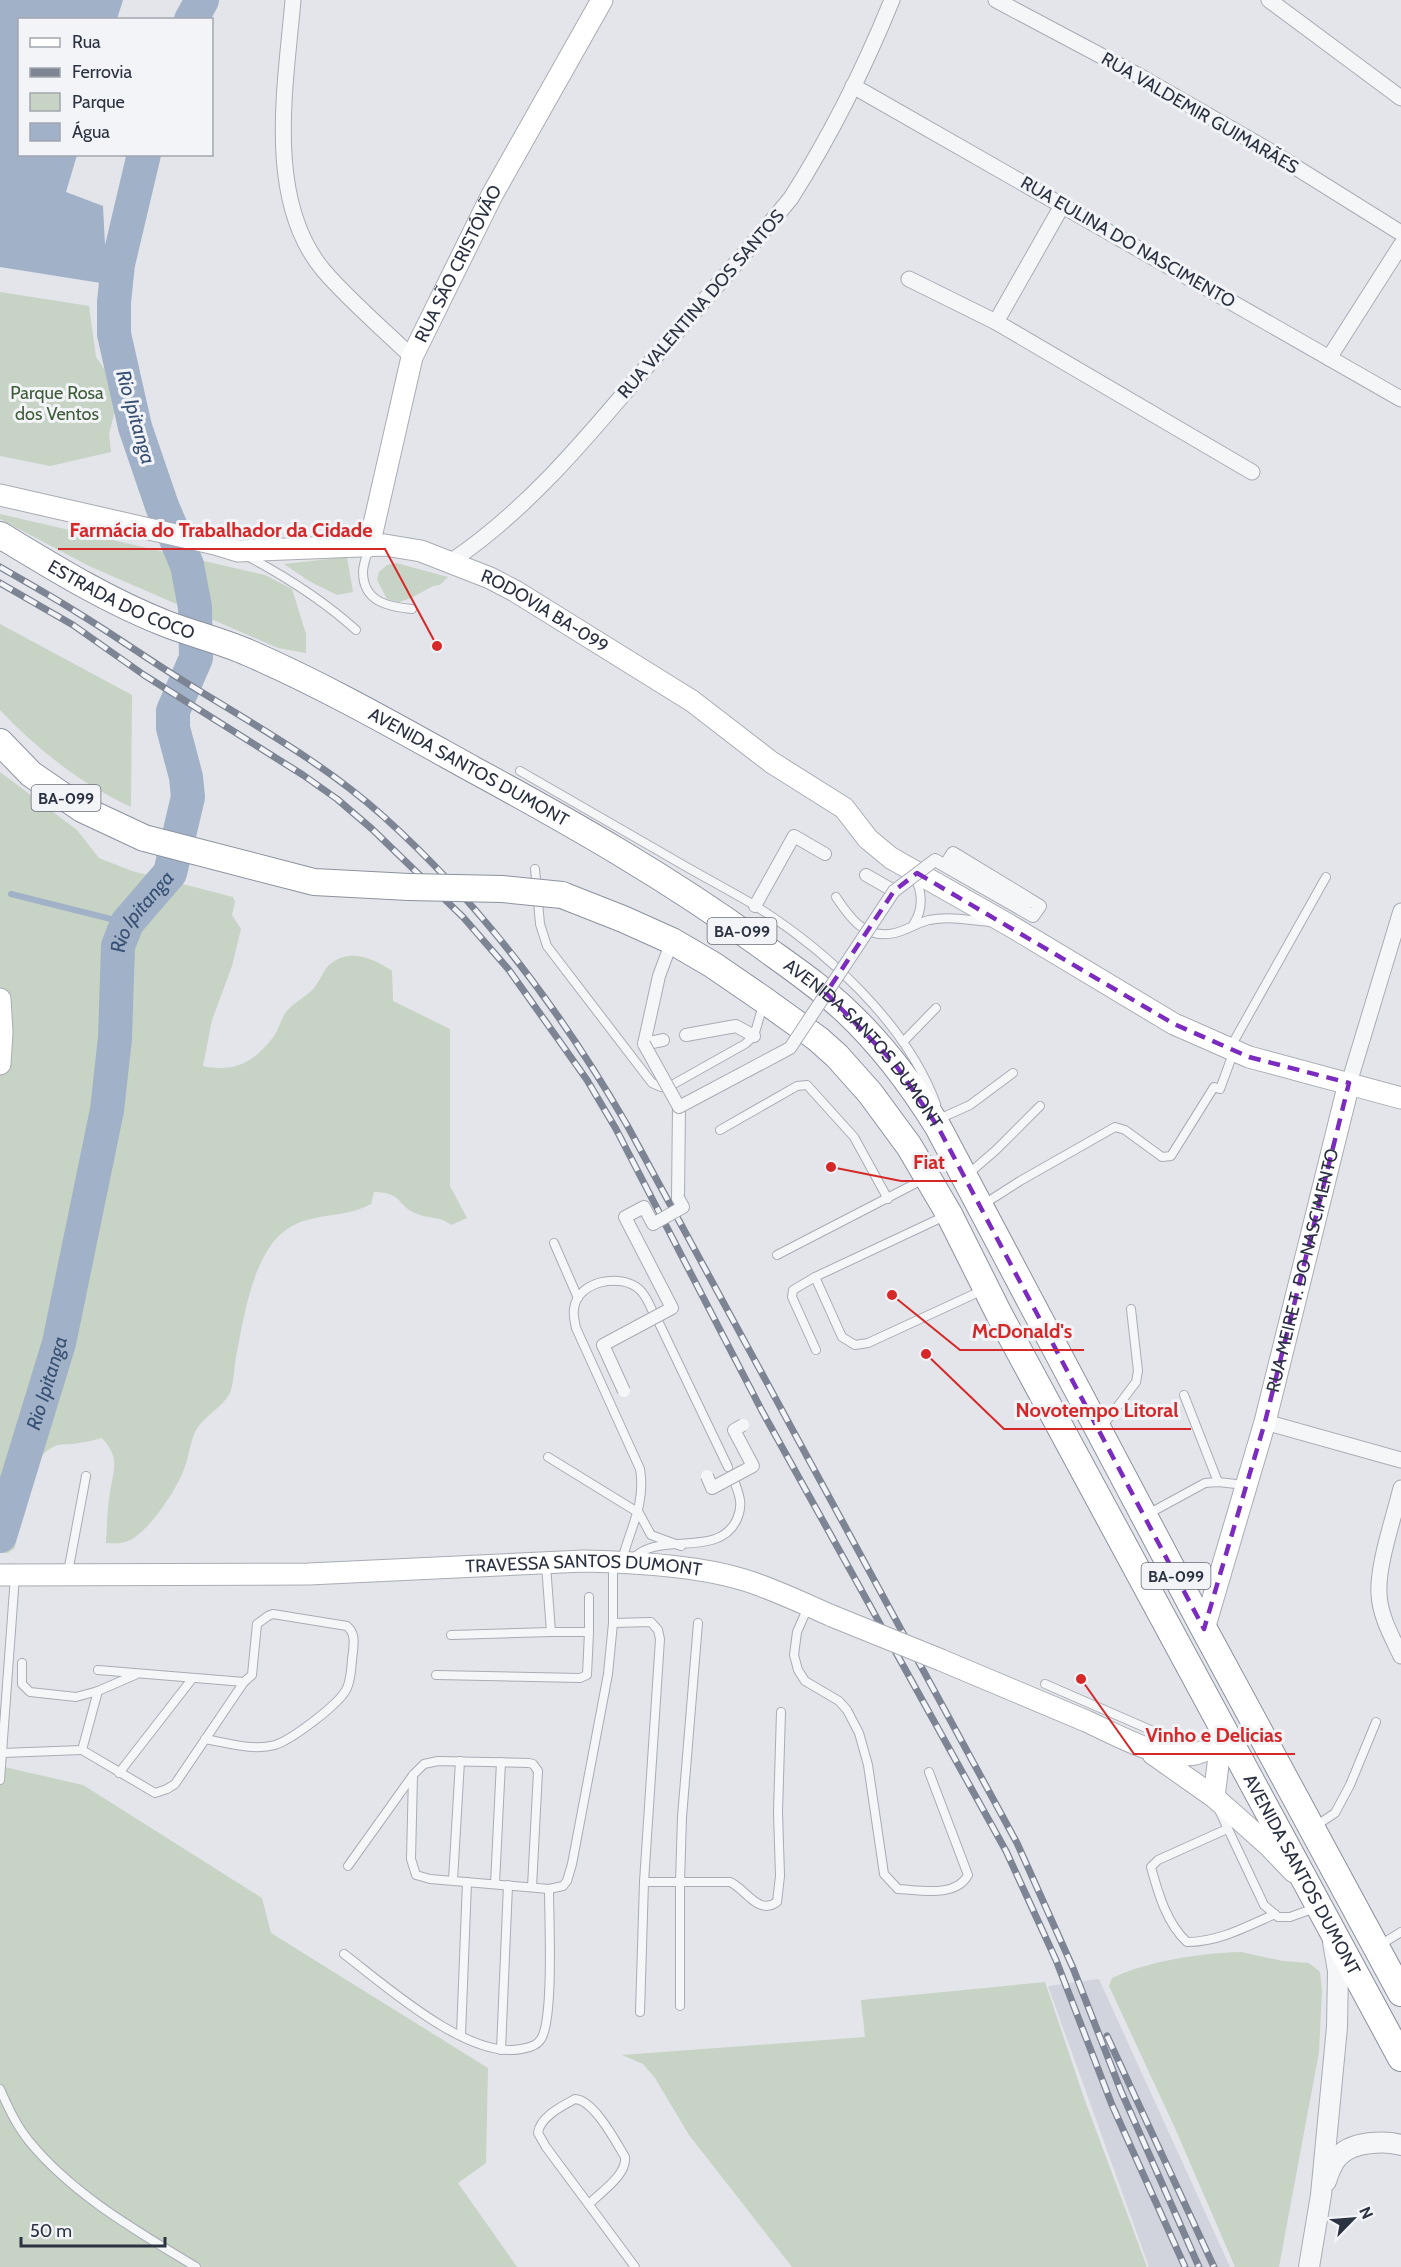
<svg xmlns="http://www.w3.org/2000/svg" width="1401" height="2267" font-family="Cabin,sans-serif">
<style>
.built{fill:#d1d4dc}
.green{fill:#c7d3c4}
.water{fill:#a0b1c8}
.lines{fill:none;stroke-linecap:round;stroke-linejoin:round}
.stream{stroke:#a0b1c8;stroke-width:6}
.river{stroke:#a0b1c8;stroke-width:34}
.service-casing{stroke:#a8acb4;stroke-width:10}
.pedestrian-casing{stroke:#a8acb4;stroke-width:14}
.minor-casing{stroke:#a8acb4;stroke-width:17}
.tertiary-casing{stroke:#a8acb4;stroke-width:22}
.secondary-casing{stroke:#a8acb4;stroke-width:23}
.trunk-casing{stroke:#8b92a0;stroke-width:28}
.service{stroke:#f5f6f8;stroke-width:8}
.pedestrian{stroke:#f5f6f8;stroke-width:12}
.minor{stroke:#f5f6f8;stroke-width:15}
.tertiary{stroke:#f5f6f8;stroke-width:20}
.secondary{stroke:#fff;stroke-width:21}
.trunk{stroke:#fff;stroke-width:26}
.rail-casing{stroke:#7d8493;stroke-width:7}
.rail{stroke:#f2f4f7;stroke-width:4.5;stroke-dasharray:14;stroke-linecap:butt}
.pedestrian-bridge-casing{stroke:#a8acb4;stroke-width:14;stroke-linecap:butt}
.secondary-bridge-casing{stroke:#a8acb4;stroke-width:23;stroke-linecap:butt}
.trunk-bridge-casing{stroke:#8b92a0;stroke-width:28;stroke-linecap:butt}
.pedestrian-bridge{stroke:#f5f6f8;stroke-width:12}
.secondary-bridge{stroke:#fff;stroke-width:21}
.trunk-bridge{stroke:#fff;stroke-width:26}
.marked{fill:none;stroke:#7b2cbf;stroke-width:4.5;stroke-dasharray:12 8;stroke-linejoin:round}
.labels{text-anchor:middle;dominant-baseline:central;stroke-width:6;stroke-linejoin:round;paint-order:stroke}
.shield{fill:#f2f4f7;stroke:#676c78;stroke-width:1.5}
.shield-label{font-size:16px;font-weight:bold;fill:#2b3241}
.street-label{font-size:18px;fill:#2b3241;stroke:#f2f4f7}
.park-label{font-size:18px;fill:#3e5c39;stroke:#f2f4f7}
.water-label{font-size:20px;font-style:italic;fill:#385073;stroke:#f2f4f7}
.leader{fill:none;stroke:#d62828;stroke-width:2}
.callout-dot{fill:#d62828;stroke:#f2f4f7;stroke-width:2}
.callout-label{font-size:20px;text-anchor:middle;font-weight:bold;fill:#d62828;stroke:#f2f4f7;stroke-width:6;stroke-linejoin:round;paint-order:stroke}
</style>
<rect width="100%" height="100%" fill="#e3e5ea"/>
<!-- built -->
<path class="built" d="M1098,1979H1099L1230,2267H1149L1048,1986Z"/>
<!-- green -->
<g class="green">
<path d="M0,292L89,306L96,357L120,392L109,434L111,452L50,466L0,456Z"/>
<path d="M0,514L265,575L292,589L306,634V653L278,648L89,566L0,519Z"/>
<path d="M347,557L353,592L337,595L309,581L284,564Z"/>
<path d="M396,563L448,577L440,585L433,586L411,598L399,602L387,599L377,580L379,572L387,565Z"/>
<path d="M0,624L132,695L131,807C81,784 38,750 0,710Z"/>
<path d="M0,772L77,830L99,858L132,871L233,897L235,902L232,915L241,929L232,966L212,1020L203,1066C236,1073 254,1062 274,1036C279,1029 281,1019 286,1012C294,1002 306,997 314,988C320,981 323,971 329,965C350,947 374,959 392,971L393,1001L450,1029V1186L467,1218L451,1225C442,1216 427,1219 415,1213C395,1204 404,1193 374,1192L371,1204C341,1221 301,1209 275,1240C251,1268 243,1321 236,1357C234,1368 234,1382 230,1393C223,1407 204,1416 196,1430C190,1441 189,1457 184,1469C177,1489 146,1537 125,1542C119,1544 112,1543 106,1543C107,1528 107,1514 109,1500C111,1475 123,1460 102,1438C94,1440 87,1442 79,1443C71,1445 63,1443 55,1446C24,1460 18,1517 15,1548L8,1553H0Z"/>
<path d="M0,1766L83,1785L262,1898L271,1933L488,2068L486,2163L458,2183L517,2267H0Z"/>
<path d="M1241,1952L1283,1961L1309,1963L1320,1972L1322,1990L1319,2052L1279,2267H1235L1175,2128L1109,1986L1112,1978C1148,1961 1201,1953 1241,1952Z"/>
<path d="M1045,1982L1084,2098L1147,2267H792L689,2135L655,2078L643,2064L622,2055L865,2037L861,2000Z"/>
</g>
<!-- water -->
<path class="water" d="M0,0H123L117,19L20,20V154L77,155L66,192L103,206L107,284L0,267Z"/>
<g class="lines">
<!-- stream -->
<path class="stream" d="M11,894L127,923"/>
<!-- river -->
<g class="river">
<path d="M191,20L202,0"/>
<path id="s1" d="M0,1536L59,1343L107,1110L115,1038L118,946L127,923L170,873L188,797L186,777L173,728V711L196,658L195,607L187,565L162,506L135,427L114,334V302L118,264L144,154"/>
</g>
<!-- service casing -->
<g class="service-casing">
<g id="service">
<path d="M369,548C367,555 363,564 363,572C363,602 389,607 412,609"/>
<path d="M249,557C288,578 323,600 356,630"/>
<path d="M520,771C570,800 620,829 671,858C698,874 727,889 754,905C826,950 906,1023 936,1104"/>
<path d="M535,869L540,924L547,946L652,1083L661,1087L672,1085L745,1044L754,1036L763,1005"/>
<path d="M914,877C923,891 923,910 914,923"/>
<path d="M836,897C850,918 865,940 895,933C907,930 917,923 929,920C949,916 970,920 990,922"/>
<path d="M903,1042L936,1008"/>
<path d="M1230,1048L1326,877"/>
<path d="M941,1118L970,1105L1013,1073"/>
<path d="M720,1130L797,1086L807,1085L854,1137L888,1199"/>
<path d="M967,1175L996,1150L1040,1106"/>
<path d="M984,1204L1020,1181L1115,1127L1125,1130L1162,1157L1171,1156L1214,1087L1220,1089L1234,1051"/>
<path d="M554,1243L578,1298"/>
<path d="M777,1255L924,1179"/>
<path d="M815,1277L842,1337L855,1345L868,1343L983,1290"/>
<path d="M659,1323L728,1467"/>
<path d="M816,1350L792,1297L793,1290L815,1277L945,1216"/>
<path d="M1184,1395L1218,1482"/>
<path d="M1102,1427L1136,1382L1138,1371L1131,1309"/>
<path d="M548,1457L639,1513L651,1535L681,1546"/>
<path d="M1148,1514L1205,1483L1218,1482L1245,1485"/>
<path d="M633,1559C657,1530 719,1560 737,1519C743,1505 740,1497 735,1483"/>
<path d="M622,1560C630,1529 646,1503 640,1469L576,1328C575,1323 573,1315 574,1309C577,1281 621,1272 640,1290C645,1295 649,1303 652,1310"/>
<path d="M68,1572L86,1476"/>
<path d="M589,1597V1632"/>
<path d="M808,1607L797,1632L794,1655L798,1670L805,1681L839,1701L847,1710L859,1733L868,1765L884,1874L898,1889C919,1890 956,1898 968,1875L929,1772"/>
<path d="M613,1623L651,1622L658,1630L660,1639L644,1882L640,2012"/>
<path d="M451,1635L551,1632"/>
<path d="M22,1663V1684L30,1692L76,1697L98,1691L135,1675"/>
<path d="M98,1670L244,1682L252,1675L257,1624L268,1616L273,1614L347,1626C355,1633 354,1641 353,1652C351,1663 352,1677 347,1688C340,1704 291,1740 275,1745C253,1751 227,1743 205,1739"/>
<path d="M436,1675L580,1678L587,1675L589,1632H551L546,1565"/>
<path d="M1045,1684L1192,1748"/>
<path d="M98,1691L82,1750L155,1793L167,1789L175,1784L244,1682"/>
<path d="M2,1753L82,1750"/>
<path d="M119,1773L192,1679"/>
<path d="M413,1775L411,1859L416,1875L430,1879L549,1889L563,1886L567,1881L572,1864L608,1674L613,1623V1563"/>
<path d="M0,1780L15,1576"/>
<path d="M1220,1812L1264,1905L1278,1917H1290L1315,1908"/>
<path d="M1314,1827L1335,1813L1350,1785L1376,1722"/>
<path d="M1227,1829L1158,1860L1151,1867C1158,1893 1167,1924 1187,1942C1218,1942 1246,1927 1275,1914"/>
<path d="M348,1866L413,1775L424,1764L438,1761L529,1763L533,1764L538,1771L532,1887"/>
<path d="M453,1880L460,1761"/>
<path d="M644,1882H730C745,1888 758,1916 777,1902L780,1876L778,1812L781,1712"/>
<path d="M495,1884L501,1762"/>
<path d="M1380,1945L1401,1932"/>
<path d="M344,1954C385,1985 468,2060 521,2049C528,2048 537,2046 541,2039C554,2019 549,1918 549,1889"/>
<path d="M680,2006V1882L682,1817L698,1623"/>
<path d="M461,2035L467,1882"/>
<path d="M501,2050L508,1885"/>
<path d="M0,2089C8,2107 16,2125 29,2141C73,2195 137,2231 196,2267"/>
<path d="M589,2204C601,2192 627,2175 625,2157C616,2142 594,2100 575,2099C562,2106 540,2117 538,2133L546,2147L635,2267"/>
</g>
</g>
<!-- pedestrian casing -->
<g class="pedestrian-casing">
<g id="pedestrian">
<path d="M866,875L894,891"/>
<path d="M755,906L794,836L825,854"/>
<path d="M686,1035L736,1026L754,1036"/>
<path d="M663,1040L644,1044L659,976L672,941"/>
<path d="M678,1198L679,1107"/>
</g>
</g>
<!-- minor casing -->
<g class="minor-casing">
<g id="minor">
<path d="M293,0C286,84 264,200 324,271C349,300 384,330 412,357"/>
<path d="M996,0L1141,77L1273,153L1401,233"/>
<path d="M1269,0L1401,98"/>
<path d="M853,86L1401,399"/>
<path d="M909,279L996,322L1252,472"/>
<path d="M996,322L1063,204"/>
<path d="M1329,358L1401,245"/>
<path d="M450,562C528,510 589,435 649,364C697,309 745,254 791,198C831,135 864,69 892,0"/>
<path d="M1349,1083L1401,911"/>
<path d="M1265,1422L1401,1460"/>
<path d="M1401,1488C1394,1517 1377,1566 1379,1594C1380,1616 1392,1637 1401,1656"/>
</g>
</g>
<!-- tertiary casing -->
<g class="tertiary-casing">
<g id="tertiary">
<path d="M1326,2181C1329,2172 1333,2161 1340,2155C1353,2142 1384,2140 1401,2145"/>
<path d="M1309,2267L1321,2195L1337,2027L1338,1971L1333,1942"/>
</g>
</g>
<!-- secondary casing -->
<g class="secondary-casing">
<g id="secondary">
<path id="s2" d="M0,495L215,544L238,551L385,545L421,551L490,578L515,591L692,701L771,762L844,808L868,839L891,858L1009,925L1174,1024L1249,1057L1401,1098"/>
<path id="s3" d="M369,546L412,357L492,195L602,0"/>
<path d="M0,999L2,1032L0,1064"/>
<path id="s4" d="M0,1575L309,1574L584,1561C632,1562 694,1565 741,1579C772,1588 802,1603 832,1616"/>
<path id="s5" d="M1204,1629L1265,1422L1349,1083"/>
<path d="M941,1660C989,1680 1038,1701 1086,1721C1117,1735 1152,1756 1186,1755C1201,1755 1217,1746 1225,1734"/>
<path d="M1153,1754L1214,1797L1269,1846L1294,1872"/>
<path d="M1214,1797L1221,1740"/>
</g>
</g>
<!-- trunk casing -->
<g class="trunk-casing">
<g id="trunk">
<path id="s6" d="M0,535C53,567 106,600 164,623C192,634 222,641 249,653C327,687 400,729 474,770C572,823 668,878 758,943C788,965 820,986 847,1012C883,1046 912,1085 938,1127L1204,1629L1401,1993"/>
<path d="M0,742L31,774L82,809L144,838L314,882L409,887"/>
<path id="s7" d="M562,895L623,919L672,941L713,965L764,1000L818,1039L837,1056L870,1093L909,1146L949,1214L999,1314L1401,2058"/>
</g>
</g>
<!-- service -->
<use href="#service" class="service"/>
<!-- pedestrian -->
<use href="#pedestrian" class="pedestrian"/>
<!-- minor -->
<use href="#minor" class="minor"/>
<!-- tertiary -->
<use href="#tertiary" class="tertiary"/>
<!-- secondary -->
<use href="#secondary" class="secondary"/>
<!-- trunk -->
<use href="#trunk" class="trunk"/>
<!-- rail casing -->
<g class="rail-casing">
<g id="rail">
<path d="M0,567C26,582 53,597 78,613C114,635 149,660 185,682C253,724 324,763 384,817C482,905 561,1011 627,1125L1017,1843L1073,1968L1121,2091L1199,2267"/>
<path d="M0,583L73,625L144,675L303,775L337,799L372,829L463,917L509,970L558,1039L587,1080L616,1129L762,1411L1006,1851L1056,1960L1112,2105L1185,2267"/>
<path d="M1107,2036L1214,2267"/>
</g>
</g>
<!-- rail -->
<use href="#rail" class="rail"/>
<!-- pedestrian-bridge casing -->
<g class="pedestrian-bridge-casing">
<g id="pedestrian-bridge">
<path d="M644,1044L679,1107L790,1048L894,891L935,860L1033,916L1040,906L953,853L948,861L1024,906"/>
<path d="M624,1391L603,1345L672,1308L625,1217L644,1207L653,1224L683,1207L678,1198"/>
<path d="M707,1476L712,1488L753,1466L734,1430L743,1425"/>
</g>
</g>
<!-- secondary-bridge casing -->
<g class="secondary-bridge-casing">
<path id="secondary-bridge" d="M832,1616L941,1660"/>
</g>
<!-- trunk-bridge casing -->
<g class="trunk-bridge-casing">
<path id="trunk-bridge" d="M409,887L502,889L562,895"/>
</g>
<!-- pedestrian-bridge -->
<use href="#pedestrian-bridge" class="pedestrian-bridge"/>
<!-- secondary-bridge -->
<use href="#secondary-bridge" class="secondary-bridge"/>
<!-- trunk-bridge -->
<use href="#trunk-bridge" class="trunk-bridge"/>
</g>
<!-- marked area -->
<path class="marked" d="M917,873L1174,1024L1249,1057L1349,1083L1265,1422L1204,1629L938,1127L895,1064L826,993L894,891Z"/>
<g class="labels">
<!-- shield labels -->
<g class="shield">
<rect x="31.5" y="785" width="69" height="26" rx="4.5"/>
<rect x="707.5" y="918" width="69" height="26" rx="4.5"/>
<rect x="1141.5" y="1563" width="69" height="26" rx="4.5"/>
</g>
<g class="shield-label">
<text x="66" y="798">BA-099</text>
<text x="742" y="931">BA-099</text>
<text x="1176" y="1576">BA-099</text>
</g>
<!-- street labels -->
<g class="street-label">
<text transform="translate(1200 113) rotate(30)">RUA VALDEMIR GUIMARÃES</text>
<text transform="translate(1128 242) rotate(30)">RUA EULINA DO NASCIMENTO</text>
<text stroke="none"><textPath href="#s3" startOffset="298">RUA SÃO CRISTÓVÃO</textPath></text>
<text transform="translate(701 304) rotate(-49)">RUA VALENTINA DOS SANTOS</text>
<text stroke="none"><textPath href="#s6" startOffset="138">ESTRADA DO COCO</textPath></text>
<text stroke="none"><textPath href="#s2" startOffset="566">RODOVIA BA-099</textPath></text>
<text stroke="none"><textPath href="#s6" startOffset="524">AVENIDA SANTOS DUMONT</textPath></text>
<text stroke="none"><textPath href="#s6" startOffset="1010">AVENIDA SANTOS DUMONT</textPath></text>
<text stroke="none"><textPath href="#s5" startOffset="372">RUA MEIRE T. DO NASCIMENTO</textPath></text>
<text stroke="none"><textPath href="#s4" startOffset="584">TRAVESSA SANTOS DUMONT</textPath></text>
<text stroke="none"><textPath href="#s7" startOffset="1264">AVENIDA SANTOS DUMONT</textPath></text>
</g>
<!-- park labels -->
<g class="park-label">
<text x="57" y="393">Parque Rosa<tspan x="57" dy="21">dos Ventos</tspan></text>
</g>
<!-- water labels -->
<g class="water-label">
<text transform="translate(136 417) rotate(74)">Rio Ipitanga</text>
<text stroke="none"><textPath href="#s1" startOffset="646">Rio Ipitanga</textPath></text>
<text stroke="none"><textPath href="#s1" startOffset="160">Rio Ipitanga</textPath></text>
</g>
</g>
<!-- callouts -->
<path class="leader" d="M437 646L385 549H58M831 1167L901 1181H957M892 1295L960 1350H1084M926 1354L1004 1429H1191M1081 1679L1134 1754H1295"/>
<g class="callout-dot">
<circle cx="437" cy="646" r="6"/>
<circle cx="831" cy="1167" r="6"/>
<circle cx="892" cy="1295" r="6"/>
<circle cx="926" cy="1354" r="6"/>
<circle cx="1081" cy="1679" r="6"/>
</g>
<g class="callout-label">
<text x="221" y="537">Farmácia do Trabalhador da Cidade</text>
<text x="929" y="1169">Fiat</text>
<text x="1022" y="1338">McDonald's</text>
<text x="1097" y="1417">Novotempo Litoral</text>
<text x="1214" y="1742">Vinho e Delicias</text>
</g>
<!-- legend -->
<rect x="18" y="18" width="195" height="138" fill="#f2f4f7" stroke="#a2a6ae" stroke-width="1.5"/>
<rect x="30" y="38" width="30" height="9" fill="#ffffff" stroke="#a2a6ae" stroke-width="1.5"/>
<text x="72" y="48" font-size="18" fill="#2b3241">Rua</text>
<rect x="30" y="68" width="30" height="9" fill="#7d8493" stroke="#a2a6ae" stroke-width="1.5"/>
<text x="72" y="78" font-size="18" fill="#2b3241">Ferrovia</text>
<rect x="30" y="93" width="30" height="18" fill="#c7d3c4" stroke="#a2a6ae" stroke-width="1.5"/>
<text x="72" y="108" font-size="18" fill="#2b3241">Parque</text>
<rect x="30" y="123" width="30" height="18" fill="#a0b1c8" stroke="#a2a6ae" stroke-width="1.5"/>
<text x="72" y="138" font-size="18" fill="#2b3241">Água</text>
<!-- north arrow -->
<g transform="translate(1353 2219) rotate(65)" stroke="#f2f4f7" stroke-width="4.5" paint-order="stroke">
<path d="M0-4.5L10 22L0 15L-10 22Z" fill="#2b3241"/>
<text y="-9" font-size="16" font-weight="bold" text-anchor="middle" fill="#2b3241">N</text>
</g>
<!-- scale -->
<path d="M21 2237v9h144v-9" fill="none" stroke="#2b3241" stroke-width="3"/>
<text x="30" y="2237" font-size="18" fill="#2b3241" stroke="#f2f4f7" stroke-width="4.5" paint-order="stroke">50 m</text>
</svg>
